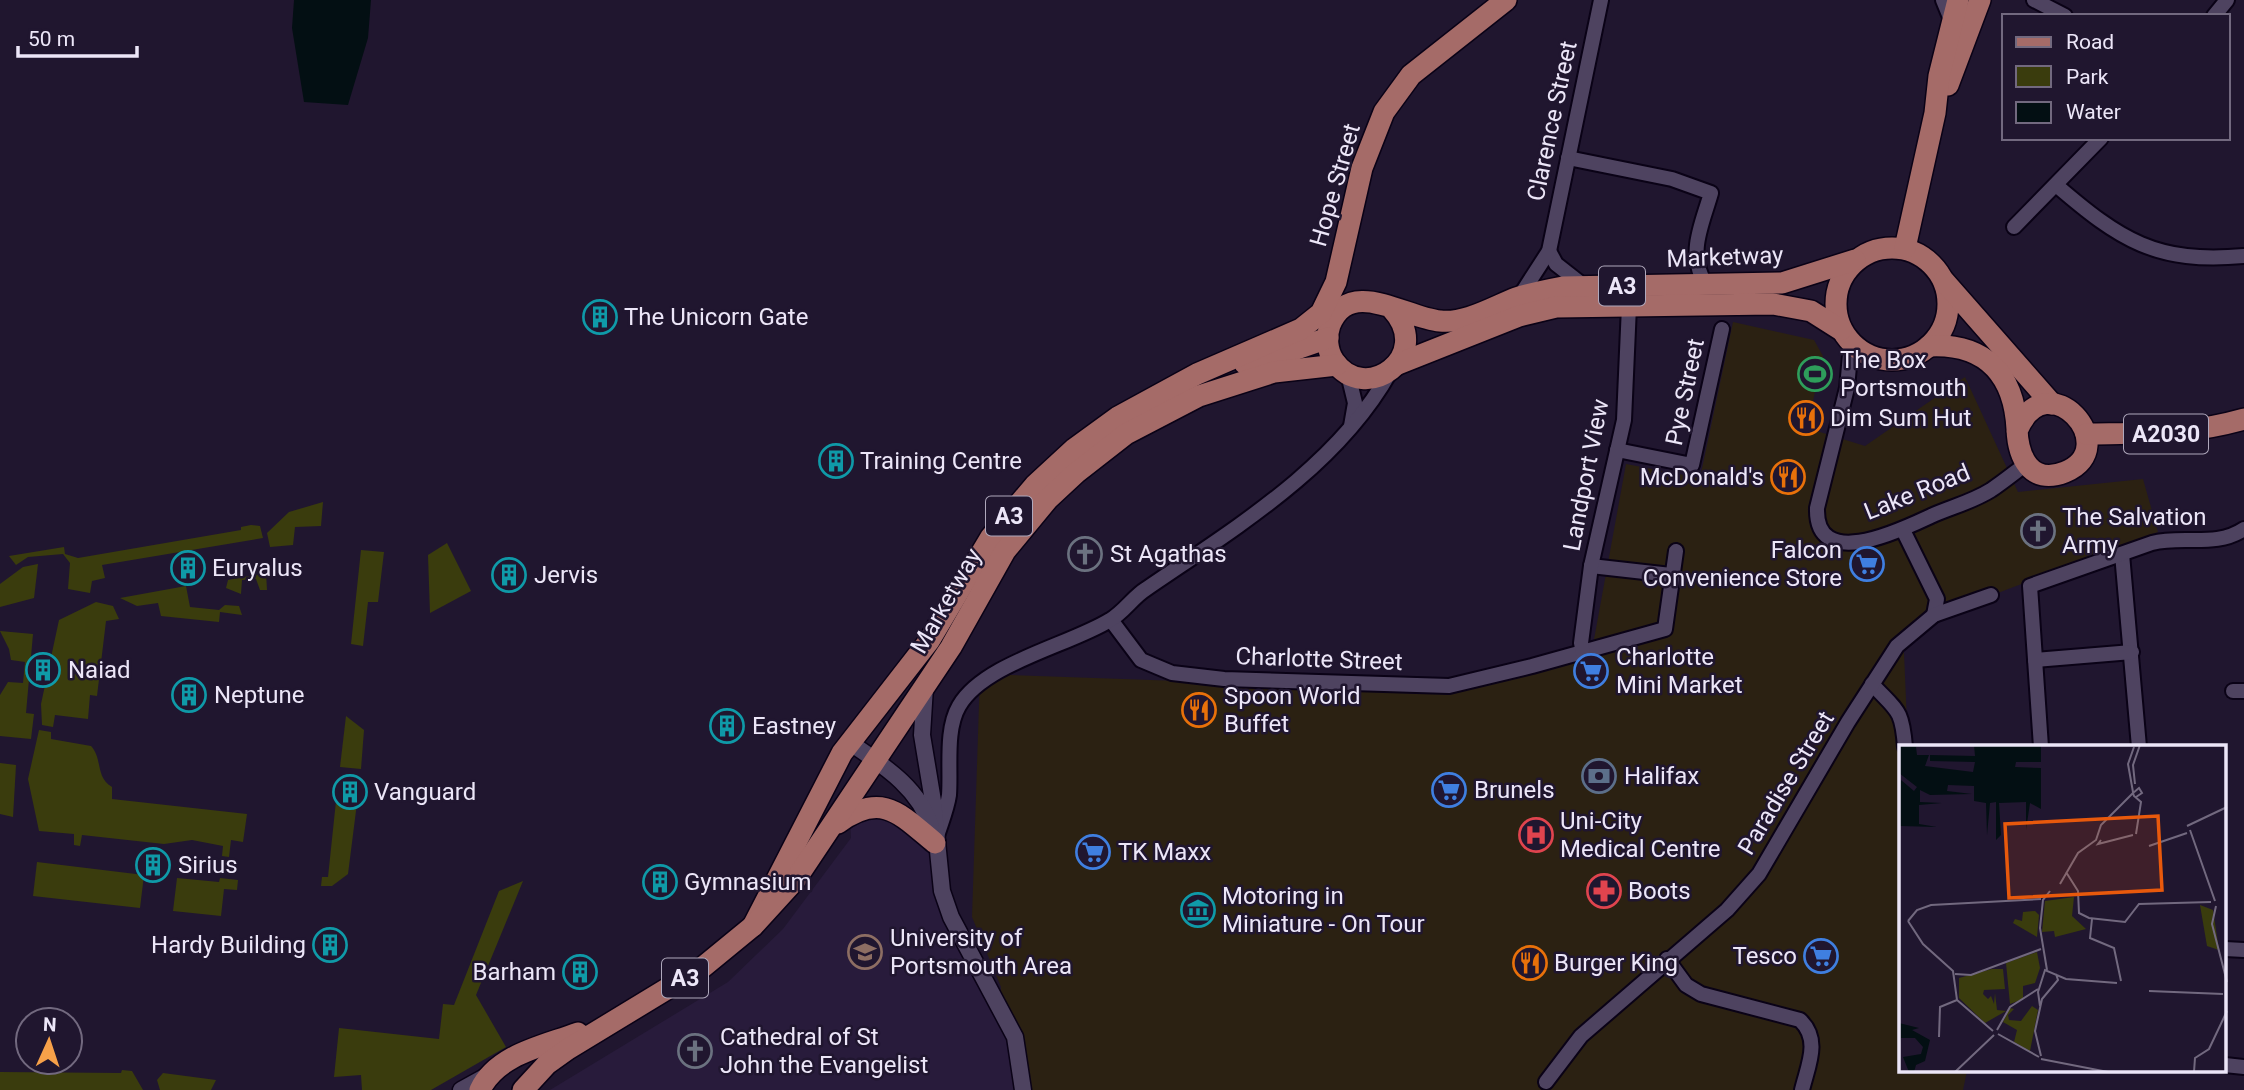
<svg xmlns="http://www.w3.org/2000/svg" width="2244" height="1090" font-family="Roboto,sans-serif">
<style>
.commercial{fill:#2b2112}
.built{fill:#281b3b}
.green{fill:#3a3c0d}
.water{fill:#030f13}
.lines{fill:none;stroke-linecap:round;stroke-linejoin:round}
.minor-casing{stroke:#0a0216;stroke-width:18}
.tertiary-casing{stroke:#0a0216;stroke-width:19}
.primary-casing{stroke:#0a0216;stroke-width:24}
.minor{stroke:#4e4360;stroke-width:14}
.tertiary{stroke:#4e4360;stroke-width:16}
.primary{stroke:#a56b68;stroke-width:21}
.labels{text-anchor:middle;dominant-baseline:central;stroke-width:5;stroke-linejoin:round;paint-order:stroke}
.shield{fill:#20162f;stroke:#afa8bc;stroke-width:2}
.shield-label{font-size:23px;font-weight:bold;fill:#ece6f8}
.street-label{font-size:24px;fill:#ece6f8;stroke:#20162f}
.poi-label{font-size:24px;fill:#ece6f8;stroke:#20162f;text-anchor:start}
.inset-road{fill:none;stroke:#72697f;stroke-width:2}
.view{fill:#e8590c;fill-opacity:0.15;stroke:#e8590c;stroke-width:3.5}
.inset-edge{fill:none;stroke:#ece6f8;stroke-width:3.5}
</style>
<rect width="100%" height="100%" fill="#20162f"/>
<!-- commercial -->
<path class="commercial" d="M1733,322L1814,340L1823,356L1807,428L1865,446L1965,377L2018,492L2143,479L2158,532L1903,629L1908,747H1901V1071H1967L1963,1090H992L1001,987L972,917L980,674L1464,691L1591,656L1626,464L1700,478Z"/>
<!-- built -->
<path class="built" d="M850,815L930,822L957,929L1015,1037L1023,1090H550L728,982L783,929L851,838Z"/>
<!-- green -->
<g class="green">
<path d="M323,502L321,526L295,527L293,545L270,547L267,533L289,512Z"/>
<path d="M251,525L260,526L263,538L102,565L105,578L92,581L90,593L68,589L70,563L63,554L28,557L16,565L9,556L64,547L65,554L78,558L241,530V527Z"/>
<path d="M447,543L471,591L430,613L428,555Z"/>
<path d="M361,550L384,552L378,602H368L363,646L351,644Z"/>
<path d="M38,564L34,598L0,607V584L23,567Z"/>
<path d="M266,573L267,590H260L256,579L242,580L241,594L226,588L228,580Z"/>
<path d="M186,586L190,607L219,610L225,605L239,606L242,615L220,612L219,622L161,616L158,603L137,606L120,598Z"/>
<path d="M96,602L113,606L119,619L106,621L97,696L90,695L88,719L55,715L53,727L42,725L41,704L59,620Z"/>
<path d="M0,631L33,634L26,713L34,714L31,739L0,736V695L8,682L23,683L25,662L11,660L9,649Z"/>
<path d="M346,716L364,730L361,769L340,767Z"/>
<path d="M39,730L51,732V739L91,746C103,759 95,777 112,787V799L247,814L243,842L231,840L229,857L222,856L223,846L192,840L164,844L82,835L80,846L74,845V834L39,831L28,779Z"/>
<path d="M0,763L16,765L13,817L0,814Z"/>
<path d="M336,801L357,803L348,874L332,886H321L322,877H328Z"/>
<path d="M37,862L144,875L140,908L33,896Z"/>
<path d="M177,878L219,882L220,878L238,880L237,890L224,889L221,916L173,911Z"/>
<path d="M523,881L476,995L506,1047L431,1090H362L361,1075L334,1077L339,1028L439,1039L443,1004L454,1005L499,891Z"/>
<path d="M122,1070L132,1071L143,1090H0V1072L121,1073Z"/>
<path d="M163,1073L216,1080L211,1090H160L157,1080Z"/>
</g>
<!-- water -->
<path class="water" d="M294,0H371L368,38L348,105L304,102L292,28Z"/>
<g class="lines">
<!-- minor casing -->
<g class="minor-casing">
<g id="minor">
<path d="M1943,0L1952,22"/>
<path d="M2034,0L2065,16"/>
<path d="M2214,16L2227,0"/>
<path d="M1568,158L1672,179L1711,193C1701,228 1687,252 1706,286"/>
<path d="M2056,185C2120,240 2156,264 2244,256"/>
<path d="M2014,227L2101,138"/>
<path d="M1549,251L1556,264L1584,286"/>
<path d="M1520,296L1549,251L1601,0"/>
<path d="M1851,344L1847,388L1817,508C1815,573 1903,529 1931,516C1951,507 1972,502 1991,490C2003,482 2014,473 2026,464"/>
<path d="M1348,374L1355,403L1351,426"/>
<path d="M1617,450L1692,465L1722,329"/>
<path d="M1903,530L1937,599L1934,615"/>
<path d="M2122,554L2139,747"/>
<path d="M1591,566L1671,575"/>
<path d="M1111,620L1141,660L1172,673L1224,679L1449,686L1532,666L1665,629L1676,551"/>
<path d="M1583,653L1581,643L1591,566L1624,420L1629,306"/>
<path d="M2035,660L2132,652"/>
<path d="M1872,684C1897,711 1902,708 1905,747"/>
<path d="M2233,691H2244"/>
<path d="M2041,747L2030,586L2152,543C2183,535 2216,548 2244,529"/>
<path d="M937,836C941,823 947,809 949,795C951,768 945,730 959,706C984,663 1070,645 1110,620C1124,612 1133,597 1146,589C1235,528 1337,467 1390,372"/>
<path d="M2225,949L2244,950"/>
<path d="M1667,959L1686,985L1701,994L1800,1020C1821,1040 1808,1065 1802,1090"/>
<path d="M2225,1065L2244,1067"/>
<path d="M1546,1082L1581,1036L1727,910L1759,874L1848,722L1897,646L1934,615L1991,595"/>
</g>
</g>
<!-- tertiary casing -->
<g class="tertiary-casing">
<g id="tertiary">
<path d="M925,687L922,735L933,801L942,891L951,917L1015,1037L1023,1090"/>
<path d="M849,742C881,764 919,787 931,827"/>
<path d="M461,1090L490,1074"/>
</g>
</g>
<!-- primary casing -->
<g class="primary-casing">
<g id="primary">
<path d="M1948,85L1980,0"/>
<circle cx="1892" cy="304" r="56"/>
<path d="M1905,248L1935,113L1939,76L1958,0"/>
<path d="M1944,281L2052,404"/>
<path d="M1392,309C1435,356 1365,406 1334,361C1327,351 1326,337 1330,325C1350,276 1405,318 1440,321C1465,324 1493,307 1516,298C1532,293 1547,290 1563,287L1782,283L1855,260"/>
<path d="M1929,346C1985,343 2014,374 2017,429C2018,456 2030,486 2065,472C2125,448 2047,359 2017,431"/>
<path d="M1245,364L1262,361L1328,338"/>
<path d="M1398,364L1519,316L1556,307L1773,304L1811,311L1841,330"/>
<path d="M2086,434C2144,433 2188,435 2244,419"/>
<path d="M838,823C882,791 900,814 935,843"/>
<path d="M753,926L842,753L929,641L991,537L1035,485L1074,449L1118,417L1197,374L1301,329L1321,313L1336,282L1362,168L1384,112L1411,75L1506,0"/>
<path d="M480,1090C497,1054 544,1046 578,1033"/>
<path d="M523,1090L547,1064L568,1049L703,967L753,926L796,879L951,647L1005,551L1048,499L1076,473L1126,434L1199,396L1274,372L1337,365"/>
</g>
</g>
<!-- minor -->
<use href="#minor" class="minor"/>
<!-- tertiary -->
<use href="#tertiary" class="tertiary"/>
<!-- primary -->
<use href="#primary" class="primary"/>
</g>
<!-- icons -->
<defs>
<g id="building-ring" transform="scale(1.75)"><circle r="9.5" fill="#20162f" stroke="#0f9aa8" stroke-width="1.5"/><path d="M-4-6H4V6H1V3H-1V6H-4ZM-2.5-4.3h1.7v1.8h-1.7ZM.8-4.3h1.7v1.8H.8ZM-2.5-1h1.7V.8h-1.7ZM.8-1h1.7V.8H.8Z" fill="#0f9aa8"/></g>
<g id="stadium-ring" transform="scale(1.75)"><circle r="9.5" fill="#20162f" stroke="#2e9e5b" stroke-width="1.5"/><path d="M0-5a6.5 5 0 1 0 0 10a6.5 5 0 1 0 0-10ZM-3.5-1.8h7v3.6h-7Z" fill="#2e9e5b"/></g>
<g id="restaurant-ring" transform="scale(1.75)"><circle r="9.5" fill="#20162f" stroke="#e8710a" stroke-width="1.5"/><path d="M-5-6h1v4h1v-4h1v4h1v-4h1v5L-1.5 .5V6h-2V.5L-5-1ZM5-6V6H3V1.5H1.5Q1.5-4 5-6Z" fill="#e8710a"/></g>
<g id="church-ring" transform="scale(1.75)"><circle r="9.5" fill="#20162f" stroke="#6b7280" stroke-width="1.5"/><path d="M-1.2-6h2.4v3.5h3.3v2.4h-3.3V6h-2.4V-.1h-3.3v-2.4h3.3Z" fill="#6b7280"/></g>
<g id="supermarket-ring" transform="scale(1.75)"><circle r="9.5" fill="#20162f" stroke="#3f7fe0" stroke-width="1.5"/><path d="M-6-5.5h2.5l.6 2H6L4.5 2H-2.5L-4.4-4H-6ZM-1.5 3.2a1.3 1.3 0 1 0 .1 0ZM3 3.2a1.3 1.3 0 1 0 .1 0Z" fill="#3f7fe0"/></g>
<g id="bank-ring" transform="scale(1.75)"><circle r="9.5" fill="#20162f" stroke="#5c6f8a" stroke-width="1.5"/><path d="M-6-4H6V4H-6ZM0-2.3a2.3 2.3 0 1 0 0 4.6a2.3 2.3 0 1 0 0-4.6Z" fill="#5c6f8a"/></g>
<g id="hospital-ring" transform="scale(1.75)"><circle r="9.5" fill="#20162f" stroke="#e0444e" stroke-width="1.5"/><path d="M-5-5h3v3.5h4V-5h3V5h-3V1.5h-4V5h-3Z" fill="#e0444e"/></g>
<g id="pharmacy-ring" transform="scale(1.75)"><circle r="9.5" fill="#20162f" stroke="#e0444e" stroke-width="1.5"/><path d="M-2-6h4v4h4v4h-4v4h-4v-4h-4v-4h4Z" fill="#e0444e"/></g>
<g id="museum-ring" transform="scale(1.75)"><circle r="9.5" fill="#20162f" stroke="#0f9aa8" stroke-width="1.5"/><path d="M0-6L6-3V-2H-6V-3ZM-5-1h2V3h-2ZM-1-1h2V3h-2ZM3-1h2V3H3ZM-6 4H6V6H-6Z" fill="#0f9aa8"/></g>
<g id="university-ring" transform="scale(1.75)"><circle r="9.5" fill="#20162f" stroke="#8d6e63" stroke-width="1.5"/><path d="M0-5L7-2L0 1L-7-2ZM-4 1L0 2.5L4 1V4Q0 6-4 4Z" fill="#8d6e63"/></g>
</defs>
<g fill-rule="evenodd">
<use href="#building-ring" x="600" y="317"/>
<use href="#stadium-ring" x="1815" y="374"/>
<use href="#restaurant-ring" x="1806" y="418"/>
<use href="#building-ring" x="836" y="461"/>
<use href="#restaurant-ring" x="1788" y="477"/>
<use href="#church-ring" x="2038" y="531"/>
<use href="#church-ring" x="1085" y="554"/>
<use href="#supermarket-ring" x="1867" y="564"/>
<use href="#building-ring" x="188" y="568"/>
<use href="#building-ring" x="509" y="575"/>
<use href="#building-ring" x="43" y="670"/>
<use href="#supermarket-ring" x="1591" y="671"/>
<use href="#building-ring" x="189" y="695"/>
<use href="#restaurant-ring" x="1199" y="710"/>
<use href="#building-ring" x="727" y="726"/>
<use href="#bank-ring" x="1599" y="776"/>
<use href="#supermarket-ring" x="1449" y="790"/>
<use href="#building-ring" x="350" y="792"/>
<use href="#hospital-ring" x="1536" y="835"/>
<use href="#supermarket-ring" x="1093" y="852"/>
<use href="#building-ring" x="153" y="865"/>
<use href="#building-ring" x="660" y="882"/>
<use href="#pharmacy-ring" x="1604" y="891"/>
<use href="#museum-ring" x="1198" y="910"/>
<use href="#building-ring" x="330" y="945"/>
<use href="#university-ring" x="865" y="952"/>
<use href="#supermarket-ring" x="1821" y="956"/>
<use href="#restaurant-ring" x="1530" y="963"/>
<use href="#building-ring" x="580" y="972"/>
<use href="#church-ring" x="695" y="1051"/>
</g>
<g class="labels">
<!-- shield labels -->
<g class="shield">
<rect x="1599" y="266.5" width="46" height="39" rx="5"/>
<rect x="2124" y="414.5" width="84" height="39" rx="5"/>
<rect x="986" y="496.5" width="46" height="39" rx="5"/>
<rect x="662" y="958.5" width="46" height="39" rx="5"/>
</g>
<g class="shield-label">
<text x="1622" y="286">A3</text>
<text x="2166" y="434">A2030</text>
<text x="1009" y="516">A3</text>
<text x="685" y="978">A3</text>
</g>
<!-- street labels -->
<g class="street-label">
<text transform="translate(1552 121) rotate(-78)">Clarence Street</text>
<text transform="translate(1335 185) rotate(-74)">Hope Street</text>
<text transform="translate(1725 257) rotate(-2)">Marketway</text>
<text transform="translate(1685 392) rotate(-78)">Pye Street</text>
<text transform="translate(1586 475) rotate(-79)">Landport View</text>
<text transform="translate(1917 492) rotate(-22)">Lake Road</text>
<text transform="translate(946 601) rotate(-60)">Marketway</text>
<text transform="translate(1319 659) rotate(2)">Charlotte Street</text>
<text transform="translate(1786 783) rotate(-59)">Paradise Street</text>
</g>
<!-- poi labels -->
<g class="poi-label">
<text x="624" y="317">The Unicorn Gate</text>
<text x="1840" y="360">The Box<tspan x="1840" dy="28">Portsmouth</tspan></text>
<text x="1830" y="418">Dim Sum Hut</text>
<text x="860" y="461">Training Centre</text>
<text x="1764" y="477" text-anchor="end">McDonald's</text>
<text x="2062" y="517">The Salvation<tspan x="2062" dy="28">Army</tspan></text>
<text x="1842" y="550" text-anchor="end">Falcon<tspan x="1842" dy="28">Convenience Store</tspan></text>
<text x="1110" y="554">St Agathas</text>
<text x="212" y="568">Euryalus</text>
<text x="534" y="575">Jervis</text>
<text x="1616" y="657">Charlotte<tspan x="1616" dy="28">Mini Market</tspan></text>
<text x="68" y="670">Naiad</text>
<text x="214" y="695">Neptune</text>
<text x="1224" y="696">Spoon World<tspan x="1224" dy="28">Buffet</tspan></text>
<text x="752" y="726">Eastney</text>
<text x="1624" y="776">Halifax</text>
<text x="1474" y="790">Brunels</text>
<text x="374" y="792">Vanguard</text>
<text x="1560" y="821">Uni-City<tspan x="1560" dy="28">Medical Centre</tspan></text>
<text x="1118" y="852">TK Maxx</text>
<text x="178" y="865">Sirius</text>
<text x="684" y="882">Gymnasium</text>
<text x="1628" y="891">Boots</text>
<text x="1222" y="896">Motoring in<tspan x="1222" dy="28">Miniature - On Tour</tspan></text>
<text x="890" y="938">University of<tspan x="890" dy="28">Portsmouth Area</tspan></text>
<text x="306" y="945" text-anchor="end">Hardy Building</text>
<text x="1797" y="956" text-anchor="end">Tesco</text>
<text x="1554" y="963">Burger King</text>
<text x="556" y="972" text-anchor="end">Barham</text>
<text x="720" y="1037">Cathedral of St<tspan x="720" dy="28">John the Evangelist</tspan></text>
</g>
</g>
<!-- overview -->
<g transform="translate(1899 745)">
<rect width="327" height="327" fill="#20162f"/>
<path d="M175,152L173,171L187,184L156,192L155,186L143,187L146,156ZM301,160L314,165L320,205L308,201ZM136,166L140,170L138,192L114,178L116,174L123,176L124,167ZM138,207L141,223L136,238L124,241V254L111,259L107,218ZM93,224H104L106,244L85,245L84,249L89,254L92,251L95,259L96,248L98,265L107,266L86,278L60,253V233ZM133,261L139,265L131,306L115,297L118,285L104,277L111,263L115,264L109,270L110,275L122,276Z" fill="#3a3c0d"/>
<path d="M0,0H30L17,2L18,10H30L26,21L74,27L76,17L31,16V10L76,11L75,0H142V17H117L116,22L142,23V64L131,58L127,85V57L100,58L102,90L97,95V57L91,58L88,90L87,58L75,56V41L49,40L48,46L73,49L31,50L21,45V57L43,58L20,60V79L38,82L1,81L0,38L2,35L15,46L18,42L0,28ZM0,278L20,283L13,285L31,295L26,316L17,320L15,327H10L4,312L22,309L24,302L16,293H2L0,303Z" fill="#030f13"/>
<path class="inset-road" d="M236,39L234,20L241,0M234,47L229,19L235,2M288,81L328,62M291,85L316,156M237,89L242,57L235,51L234,48L240,43L243,48L237,52M202,95L199,99L234,90M250,101L288,88M167,127L179,146L180,168L190,173L226,177L240,159L312,157M161,139L179,108L197,95L202,80L234,48M317,161L313,179L328,237M193,174L191,193L215,203L222,236M9,176L18,165L32,160L142,154M9,176L24,199L54,226L58,255L94,286M148,225L141,183L144,155L151,146M56,229L72,230L142,204M250,246L324,249M141,261L139,247L146,225L167,234L218,238M98,285L111,262L139,244M99,289L140,312M40,292L41,262L58,255M142,311L136,286L143,254L159,235L157,229M142,314L209,327M56,327L95,290M295,327L296,313L310,304L328,266"/>
<path class="view" d="M259,71L263,145L110,153L106,79Z"/>
<rect width="327" height="327" class="inset-edge"/>
</g>
<!-- legend -->
<rect x="2002" y="14" width="228" height="126" fill="#20162f" stroke="#72697f" stroke-width="2"/>
<rect x="2016" y="37" width="35" height="10" fill="#a56b68" stroke="#72697f" stroke-width="2"/>
<text x="2066" y="49" font-size="21" fill="#ece6f8">Road</text>
<rect x="2016" y="66" width="35" height="21" fill="#3a3c0d" stroke="#72697f" stroke-width="2"/>
<text x="2066" y="84" font-size="21" fill="#ece6f8">Park</text>
<rect x="2016" y="102" width="35" height="21" fill="#030f13" stroke="#72697f" stroke-width="2"/>
<text x="2066" y="119" font-size="21" fill="#ece6f8">Water</text>
<!-- north arrow -->
<g transform="translate(49 1041) rotate(3)"><circle r="33" fill="#20162f" stroke="#72697f" stroke-width="2"/>
<path d="M0-5L12 26L0 18L-12 26Z" fill="#f7a149"/>
<text y="-10" font-size="19" font-weight="bold" text-anchor="middle" fill="#ece6f8">N</text>
</g>
<!-- scale -->
<path d="M18 46v10h119v-10" fill="none" stroke="#ece6f8" stroke-width="3.5"/>
<text x="28" y="46" font-size="21" fill="#ece6f8" stroke="#20162f" stroke-width="5" paint-order="stroke">50 m</text>
</svg>
